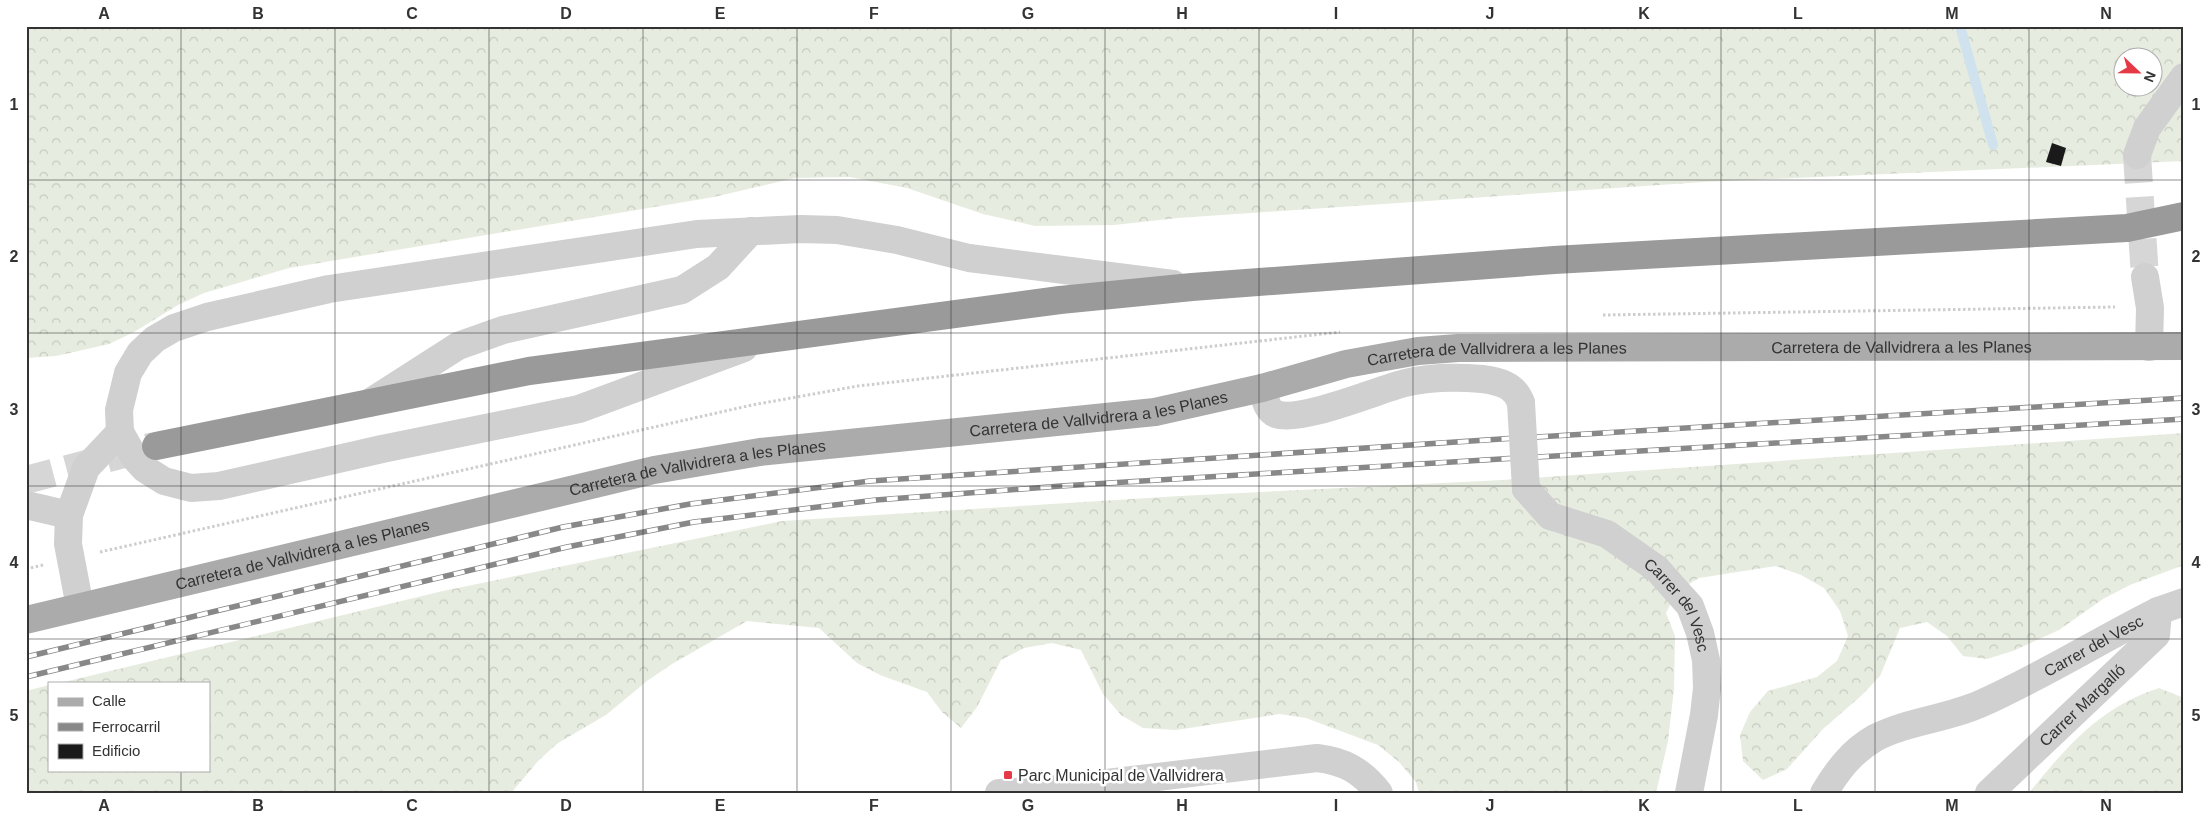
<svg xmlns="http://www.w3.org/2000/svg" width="2210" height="819" font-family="Arial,sans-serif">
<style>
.forest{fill:url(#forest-crowns);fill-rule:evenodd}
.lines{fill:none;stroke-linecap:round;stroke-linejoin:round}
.stream{stroke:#cfe2ee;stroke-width:10}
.building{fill:#1a1a1a}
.minor-tunnel{stroke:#d6d6d6;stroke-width:28;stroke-dasharray:28 14;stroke-linecap:butt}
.highway-tunnel{stroke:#d6d6d6;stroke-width:28;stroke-dasharray:28 14;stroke-linecap:butt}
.path{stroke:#cdcdcd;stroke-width:3;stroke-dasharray:2.5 2.5;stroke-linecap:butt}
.minor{stroke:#d0d0d0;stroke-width:28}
.major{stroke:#ababab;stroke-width:28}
.highway{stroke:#9a9a9a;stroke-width:28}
.rail-casing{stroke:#888;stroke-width:5.5}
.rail{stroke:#fff;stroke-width:4;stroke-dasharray:11;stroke-linecap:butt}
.minor-bridge{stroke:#d0d0d0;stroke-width:28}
.grid{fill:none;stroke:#333;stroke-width:1;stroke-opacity:0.55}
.poi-dot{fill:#e63946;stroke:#fff;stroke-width:2}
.labels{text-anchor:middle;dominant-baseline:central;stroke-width:5;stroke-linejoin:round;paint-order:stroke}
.street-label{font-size:16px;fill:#333;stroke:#fff}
.poi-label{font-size:16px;fill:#333;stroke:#fff;text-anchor:start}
.neatline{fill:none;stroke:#333;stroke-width:2}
.grid-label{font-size:16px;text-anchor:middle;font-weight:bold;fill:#333}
</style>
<defs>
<pattern id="forest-crowns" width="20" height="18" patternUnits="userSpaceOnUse" patternTransform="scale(1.25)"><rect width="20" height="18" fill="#e6ecdf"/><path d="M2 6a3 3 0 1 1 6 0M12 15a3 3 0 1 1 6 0" fill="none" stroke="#c6cbc0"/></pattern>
</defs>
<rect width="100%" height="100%" fill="#fff"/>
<!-- forest -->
<g class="forest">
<path d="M26,26H2184V161L1703,182L1178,218L1114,225L1035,226L983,214L907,188L850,177L795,178L714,197L289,268L204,293L178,305L134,332L109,344L56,356L26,358ZM2122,58H2152V88H2122Z"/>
<path d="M2184,433V565L2130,585L2103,599L2059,630L2013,651L1987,659L1963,656L1947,636L1927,622L1900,628L1880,676L1862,695L1823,729L1787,769L1763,780L1743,761L1740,735L1750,712L1768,691L1817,677L1837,661L1848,636L1840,611L1824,588L1801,575L1776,566L1699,578L1677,591L1666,613L1675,636L1674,689L1668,741L1656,793H1419L1416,782L1399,762L1378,745L1306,718L1280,714L1176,730L1143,728L1121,715L1103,694L1081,650L1052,643L1024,648L1001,660L977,707L961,728L942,712L927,692L880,675L857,663L819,628L747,621L672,664L647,681L606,715L558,743L539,760L511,793H26V691L49,685V770H209V683H60L443,591L782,521L1180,496L1503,480Z"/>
<path d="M2159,688L2184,698V793H2029C2067,746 2100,707 2159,688Z"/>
</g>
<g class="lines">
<!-- stream -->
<path class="stream" d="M1960,26L1993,145"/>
</g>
<!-- building -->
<path class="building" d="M2052,143L2066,148L2061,166L2046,162Z"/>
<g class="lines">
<!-- minor-tunnel -->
<path class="minor-tunnel" d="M2137,155L2145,277"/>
<!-- highway-tunnel -->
<path class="highway-tunnel" d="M26,480L154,446"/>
<!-- path -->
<g class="path">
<path d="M1603,315L2115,307"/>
<path d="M100,552L752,405L858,386L1340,332"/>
<path d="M26,569L43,565"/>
</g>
<!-- minor -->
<g class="minor">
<path d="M2137,155L2147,128L2184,77"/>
<path d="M2145,277L2150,308L2149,347"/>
<path d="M744,348L579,409L382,449L219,486L191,488L164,481L145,469L134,457L120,432L119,410L128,373L140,353L155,339L174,328L207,317L329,289L697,234L801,229L837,230L897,240L969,258L1173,284"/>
<path d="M1262,388C1265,397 1266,410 1276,414C1301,423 1377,390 1405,383C1429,377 1458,377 1482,379C1499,381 1515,385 1521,403"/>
<path d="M369,403L458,346L503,330L682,290L718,267L751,231"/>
<path id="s1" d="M1526,489L1550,516L1607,534L1657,569L1690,606L1700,633L1706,660L1707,688L1704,715L1689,793"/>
<path d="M26,505L69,515L86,468L120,432"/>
<path d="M69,515L68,544L80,607"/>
<path d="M999,793L1056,789L1317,758C1344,761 1362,771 1379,793"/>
<path id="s2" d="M1824,793C1837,771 1852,751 1875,738C1908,721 1946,719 1980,704C2041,677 2098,641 2158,611L2184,602"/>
<path id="s3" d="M1989,793L2156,635L2158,611"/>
</g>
<!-- major -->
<path class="major" id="s4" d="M26,620L654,470L760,452L1155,412L1262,388L1346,364L1418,351L1458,348L2184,346"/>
<!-- highway -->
<path class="highway" d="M156,446L529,371L1060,300L1192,287L1554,260L2127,228L2184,216"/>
<!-- rail casing -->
<g class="rail-casing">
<g id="rail">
<path d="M1537,437L2184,398"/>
<path d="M1538,457L2184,419"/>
<path d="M26,657L563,527L690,504L870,481L1516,438"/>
<path d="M26,677L567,547L694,522L876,500L1061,486L1517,458"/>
</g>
</g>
<!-- rail -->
<use href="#rail" class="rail"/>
<!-- minor-bridge -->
<path class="minor-bridge" d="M1521,403L1526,489"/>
</g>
<!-- grid -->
<path class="grid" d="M181,26V683M335,26V793M489,26V793M643,26V793M797,26V793M951,26V793M1105,26V793M1259,26V793M1413,26V793M1567,26V793M1721,26V793M1875,26V793M2029,26V793M26,180H2184M26,333H2184M26,486H2184M26,639H2184M181,770V793"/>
<!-- markers -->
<rect class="poi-dot" x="1003" y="770" width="10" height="10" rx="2.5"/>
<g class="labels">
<!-- street labels -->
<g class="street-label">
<text stroke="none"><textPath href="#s4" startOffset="1904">Carretera de Vallvidrera a les Planes</textPath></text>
<text stroke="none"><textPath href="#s4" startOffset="1499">Carretera de Vallvidrera a les Planes</textPath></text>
<text stroke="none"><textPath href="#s4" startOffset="1094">Carretera de Vallvidrera a les Planes</textPath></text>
<text stroke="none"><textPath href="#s4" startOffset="689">Carretera de Vallvidrera a les Planes</textPath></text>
<text stroke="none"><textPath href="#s4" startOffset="284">Carretera de Vallvidrera a les Planes</textPath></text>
<text stroke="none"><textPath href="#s1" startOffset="199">Carrer del Vesc</textPath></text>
<text stroke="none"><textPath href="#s2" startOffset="314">Carrer del Vesc</textPath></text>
<text stroke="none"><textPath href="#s3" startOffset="128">Carrer Margalló</textPath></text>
</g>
<!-- poi labels -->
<g class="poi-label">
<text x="1018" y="775">Parc Municipal de Vallvidrera</text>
</g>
</g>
<!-- border -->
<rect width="2210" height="819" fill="none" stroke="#ffffff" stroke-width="55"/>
<!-- legend -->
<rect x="48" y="682" width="162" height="90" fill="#ffffff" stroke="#adadad"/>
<rect x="58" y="698" width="25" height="8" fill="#ababab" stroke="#adadad"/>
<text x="92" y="706" font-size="15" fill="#333333">Calle</text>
<rect x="58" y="723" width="25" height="8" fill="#888888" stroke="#adadad"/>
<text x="92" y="732" font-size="15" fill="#333333">Ferrocarril</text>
<rect x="58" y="744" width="25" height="15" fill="#1a1a1a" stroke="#adadad"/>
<text x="92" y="756" font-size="15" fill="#333333">Edificio</text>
<!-- north arrow -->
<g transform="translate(2138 72) rotate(112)"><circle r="24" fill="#ffffff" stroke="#adadad"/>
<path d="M0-4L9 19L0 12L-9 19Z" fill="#e63946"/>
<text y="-8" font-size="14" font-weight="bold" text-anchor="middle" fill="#333333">N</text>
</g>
<rect x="28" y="28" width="2154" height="764" class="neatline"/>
<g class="grid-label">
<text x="104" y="19">A</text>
<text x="258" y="19">B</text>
<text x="412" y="19">C</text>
<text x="566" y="19">D</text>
<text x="720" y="19">E</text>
<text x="874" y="19">F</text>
<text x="1028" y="19">G</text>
<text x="1182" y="19">H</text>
<text x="1336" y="19">I</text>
<text x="1490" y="19">J</text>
<text x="1644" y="19">K</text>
<text x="1798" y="19">L</text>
<text x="1952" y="19">M</text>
<text x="2106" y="19">N</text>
<text x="14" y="110">1</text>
<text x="2196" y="110">1</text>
<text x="14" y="262">2</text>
<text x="2196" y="262">2</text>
<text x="14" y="415">3</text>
<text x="2196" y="415">3</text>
<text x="14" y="568">4</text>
<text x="2196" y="568">4</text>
<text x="14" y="721">5</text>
<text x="2196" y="721">5</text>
<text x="104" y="811">A</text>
<text x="258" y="811">B</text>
<text x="412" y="811">C</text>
<text x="566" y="811">D</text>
<text x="720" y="811">E</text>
<text x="874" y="811">F</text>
<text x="1028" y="811">G</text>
<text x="1182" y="811">H</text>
<text x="1336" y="811">I</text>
<text x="1490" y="811">J</text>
<text x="1644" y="811">K</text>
<text x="1798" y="811">L</text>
<text x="1952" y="811">M</text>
<text x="2106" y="811">N</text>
</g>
</svg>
